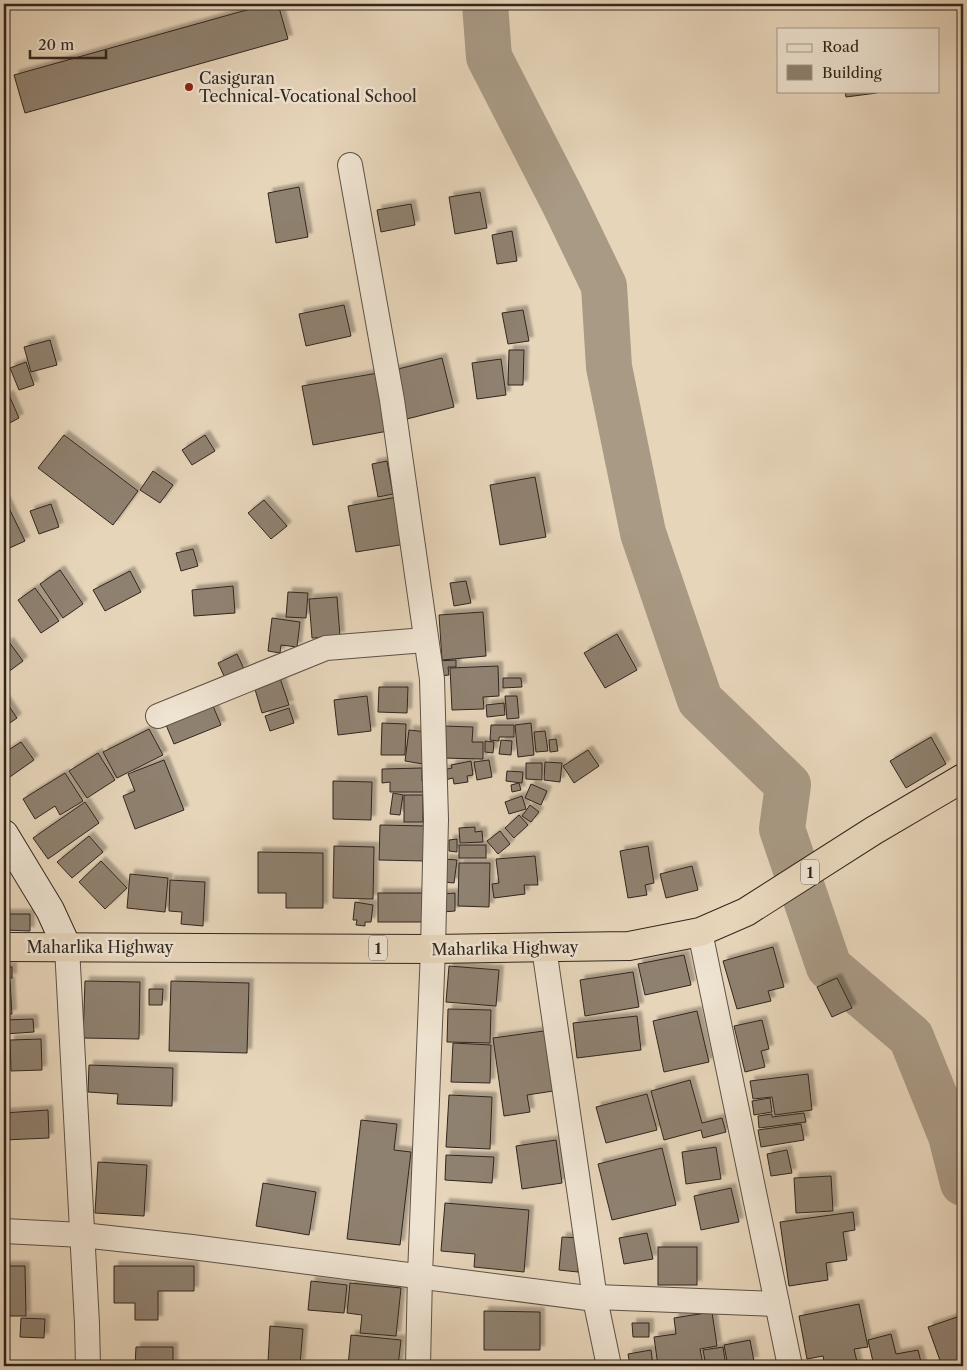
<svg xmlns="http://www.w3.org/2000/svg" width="967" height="1370" font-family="'Libre Caslon Text',serif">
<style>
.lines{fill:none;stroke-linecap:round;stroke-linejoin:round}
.river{stroke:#a99a85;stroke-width:46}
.building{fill:#8f816f;stroke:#30261e;filter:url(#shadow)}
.street-casing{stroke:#5e5245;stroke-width:26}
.secondary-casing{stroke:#30261e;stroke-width:30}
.highway-casing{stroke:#30261e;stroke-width:30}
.street{stroke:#efe4d2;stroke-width:24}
.secondary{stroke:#efe4d2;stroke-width:28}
.highway{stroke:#e7d5ba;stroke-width:28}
.poi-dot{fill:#8f2418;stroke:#efe4d2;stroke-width:2}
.labels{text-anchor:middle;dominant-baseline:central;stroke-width:5;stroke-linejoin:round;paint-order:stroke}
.shield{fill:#efe4d2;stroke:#695f54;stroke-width:1}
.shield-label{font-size:15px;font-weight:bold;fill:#30261e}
.poi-label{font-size:16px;fill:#30261e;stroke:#efe4d2;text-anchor:start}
.street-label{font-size:16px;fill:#30261e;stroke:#efe4d2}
</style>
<defs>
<filter id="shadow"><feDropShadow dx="4.5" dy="-4.5" stdDeviation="1" flood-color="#0004"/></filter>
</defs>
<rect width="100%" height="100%" fill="#e7d5ba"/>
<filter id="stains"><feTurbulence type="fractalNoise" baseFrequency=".004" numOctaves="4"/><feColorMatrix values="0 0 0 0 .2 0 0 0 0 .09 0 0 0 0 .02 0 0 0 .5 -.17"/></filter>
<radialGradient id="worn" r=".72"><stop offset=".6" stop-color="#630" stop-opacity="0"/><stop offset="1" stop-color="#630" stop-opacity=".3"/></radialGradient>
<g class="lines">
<!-- river -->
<path class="river" d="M485,4L489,57L564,203L604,286L609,367L643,533L700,700L788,785L782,829L829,967L911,1037L951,1136L963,1183"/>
</g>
<!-- building -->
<g class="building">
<path d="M268,4H278L288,39L25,113L14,75Z"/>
<path d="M845,91H877V93L846,97Z"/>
<path d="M299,187L308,237L276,243L268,193Z"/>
<path d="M480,192L487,228L455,234L449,197Z"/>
<path d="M411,204L415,225L381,232L377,210Z"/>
<path d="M512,231L517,261L497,264L492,235Z"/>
<path d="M344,305L351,336L306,346L299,314Z"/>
<path d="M523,310L529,341L508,344L502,313Z"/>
<path d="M50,340L57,365L31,372L24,347Z"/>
<path d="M509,350H524L523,385H508Z"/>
<path d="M442,358L454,407L403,420L390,371Z"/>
<path d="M501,359L506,395L477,399L472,363Z"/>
<path d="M26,362L34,385L19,390L10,368Z"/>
<path d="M378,373L388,431L313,445L302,386Z"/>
<path d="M9,395L19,418L4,426V398Z"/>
<path d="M64,435L138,491L113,525L38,468Z"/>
<path d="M205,435L215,451L192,465L182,450Z"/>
<path d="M387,461L393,494L378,497L372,464Z"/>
<path d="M153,471L173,485L160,503L140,490Z"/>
<path d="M535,477L546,537L500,545L490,485Z"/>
<path d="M397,497L406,544L356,552L348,506Z"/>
<path d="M5,500L25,541L5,550L4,548Z"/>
<path d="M264,500L287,526L271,539L248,513Z"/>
<path d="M51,504L59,527L39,534L30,511Z"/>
<path d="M193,549L198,566L181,571L176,553Z"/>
<path d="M60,570L83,604L63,618L40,584Z"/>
<path d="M130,571L141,592L105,611L93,590Z"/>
<path d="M466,581L471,603L454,606L450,583Z"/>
<path d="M233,586L235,613L194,616L192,590Z"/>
<path d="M35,588L59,621L41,633L18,600Z"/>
<path d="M288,592L308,593L306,618L286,617Z"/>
<path d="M337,597L340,636L312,638L309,599Z"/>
<path d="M483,612L486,656L442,660L439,615Z"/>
<path d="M272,618L300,622L297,647L281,645L280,653L268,651Z"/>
<path d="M617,634L637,670L605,688L584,653Z"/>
<path d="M9,642L23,661L4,675V646Z"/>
<path d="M237,654L244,669L225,678L218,663Z"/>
<path d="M456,660V667H448L449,675L440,676L438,661Z"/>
<path d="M498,666L499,696L483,697L484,709L452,710L450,668Z"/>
<path d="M280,678L289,705L262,713L254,686Z"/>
<path d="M503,678H521L522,687L503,688Z"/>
<path d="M379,687H408L407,713L378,712Z"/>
<path d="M367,696L371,731L338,735L334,700Z"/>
<path d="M505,696H517L519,718L507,719Z"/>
<path d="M4,699L17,718L4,727Z"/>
<path d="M504,703L505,715L487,717L486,705Z"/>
<path d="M213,706L221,725L174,744L166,725Z"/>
<path d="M289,708L294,723L270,731L265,716Z"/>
<path d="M382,723L406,724L405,755H381Z"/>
<path d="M531,723L534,755L518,757L515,725Z"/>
<path d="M491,725H514V737H499V741L490,740Z"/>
<path d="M443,726L473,727L472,742H483V759L442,758Z"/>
<path d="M149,729L163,755L117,778L103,752Z"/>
<path d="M409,730L427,732L423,764L405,761Z"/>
<path d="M545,731L548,751L536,752L534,732Z"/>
<path d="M931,737L946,764L906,788L890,761Z"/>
<path d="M556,739L558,751L550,752L549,740Z"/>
<path d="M501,740L512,741L511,755L499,754Z"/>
<path d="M485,741L494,742L493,753L485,752Z"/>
<path d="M21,742L34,760L4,781V753Z"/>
<path d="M588,750L599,766L574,783L563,766Z"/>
<path d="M98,753L115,780L87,798L69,771Z"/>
<path d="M164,760L184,810L135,829L123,796L135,791L128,774Z"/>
<path d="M489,760L492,777L477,780L474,762Z"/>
<path d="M471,761L473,775L467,776L468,782L454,784L453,778L445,780L443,770L452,768L451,765Z"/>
<path d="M545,762L562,763L560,782L544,780Z"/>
<path d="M526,763H542V780L526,779Z"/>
<path d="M422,768V781L429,782V792H390V782L382,783V769Z"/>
<path d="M507,771L523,772L522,783L506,781Z"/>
<path d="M65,773L83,801L60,815L55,806L35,819L23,799Z"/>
<path d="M333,781L372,782L371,820L333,819Z"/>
<path d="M519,783L521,790L512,792L511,785Z"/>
<path d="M531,784L547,791L541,805L525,798Z"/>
<path d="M393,793L403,795L400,815L390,814Z"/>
<rect x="404" y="795" width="19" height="27"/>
<path d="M522,796L526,809L509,814L505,802Z"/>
<path d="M85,802L99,823L48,859L33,838Z"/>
<path d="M530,805L539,812L531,822L522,816Z"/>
<path d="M519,815L528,825L514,838L505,828Z"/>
<path d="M380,825L427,826L426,861L379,860Z"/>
<path d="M475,827V832L482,831L483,842L460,843L459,828Z"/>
<path d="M500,831L510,844L498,854L487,841Z"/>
<path d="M89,836L103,852L72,878L57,862Z"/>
<path d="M457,839V852L449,851V840Z"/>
<rect x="459" y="845" width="27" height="13"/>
<path d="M334,846L374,847L373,899L333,898Z"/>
<path d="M648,846L654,883L645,885L647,895L628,898L620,851Z"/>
<path d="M258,852L323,853V908H286V893H258Z"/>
<path d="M535,856L538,885H524L525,894L494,898L492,884L499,883L496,859Z"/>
<path d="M445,859L457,860L454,883L443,882Z"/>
<path d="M101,861L127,888L105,909L79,882Z"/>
<path d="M459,863H490L489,907L458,906Z"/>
<path d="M692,866L698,890L666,898L660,874Z"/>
<path d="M130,874L168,878L165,912L127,908Z"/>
<path d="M170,880L205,882L203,926L181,924L182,912L169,911Z"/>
<rect x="378" y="893" width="48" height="29"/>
<path d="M455,893V911L442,912L441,894Z"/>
<path d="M355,902L373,905L371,922H365V926L356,925L357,920H353Z"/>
<path d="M5,914H30V931L4,930Z"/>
<path d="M773,947L784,987L768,991L771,1001L737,1009L723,961Z"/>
<path d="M684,955L691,985L645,995L638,964Z"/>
<path d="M449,966L499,970L496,1006L446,1002Z"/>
<rect x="4" y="967" width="8" height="11"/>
<path d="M633,972L639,1007L585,1016L580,980Z"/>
<path d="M837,978L852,1008L832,1017L817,987Z"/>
<path d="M10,981L12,1014L4,1015V982Z"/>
<path d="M85,981L140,982L139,1039L83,1038Z"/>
<path d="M171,981L249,983L247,1053L169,1051Z"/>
<path d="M149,989H163L162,1005H149Z"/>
<path d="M448,1009L491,1010L490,1043L447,1042Z"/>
<path d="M697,1011L709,1062L664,1072L653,1021Z"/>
<path d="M637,1016L641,1050L577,1058L573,1023Z"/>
<path d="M33,1019L34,1032L4,1034V1020Z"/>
<path d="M762,1020L769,1049L761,1051L765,1067L745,1072L734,1026Z"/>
<path d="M551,1030L560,1090L527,1095L530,1112L504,1116L493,1038Z"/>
<path d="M41,1039L42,1070L11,1071L10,1040Z"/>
<path d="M453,1043L491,1045L490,1083L451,1082Z"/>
<path d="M89,1065L173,1068L172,1106L117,1104L118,1094L88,1092Z"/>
<path d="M808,1074L812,1110L775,1115L772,1097L753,1099L750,1081Z"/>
<path d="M690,1080L702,1123L722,1118L726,1132L703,1138L701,1130L664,1140L651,1091Z"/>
<path d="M647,1094L657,1130L606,1143L596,1107Z"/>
<path d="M449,1095L492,1097L490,1149L446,1147Z"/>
<path d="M770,1098L772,1112L754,1115L752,1101Z"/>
<path d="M48,1110L49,1138L4,1140V1113Z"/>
<path d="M804,1113L806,1122L759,1128L758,1116L772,1114V1117Z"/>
<path d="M361,1120L397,1124L394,1150L411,1152L400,1245L347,1239Z"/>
<path d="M801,1124L804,1140L761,1147L758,1130Z"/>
<path d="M556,1140L562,1183L522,1189L516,1146Z"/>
<path d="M716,1147L721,1179L686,1184L682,1152Z"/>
<path d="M662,1148L676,1205L612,1220L598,1164Z"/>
<path d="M787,1150L792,1173L771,1176L767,1154Z"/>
<path d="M446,1155L494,1157L492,1183L445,1180Z"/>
<path d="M98,1162L147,1165L144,1216L95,1213Z"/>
<path d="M831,1176L833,1211L796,1213L794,1178Z"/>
<path d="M263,1183L316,1192L309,1235L256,1226Z"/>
<path d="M731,1188L739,1222L701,1230L694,1196Z"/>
<path d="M445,1203L529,1210L524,1272L474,1267L475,1254L441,1251Z"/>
<path d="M853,1212L855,1230L843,1232L847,1260L826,1263L828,1280L789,1286L780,1222Z"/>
<path d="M647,1233L653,1259L624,1264L619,1238Z"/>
<path d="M562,1237L580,1238L578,1272L559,1270Z"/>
<rect x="658" y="1247" width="39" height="38"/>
<path d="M4,1266H25L26,1316H4Z"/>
<path d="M114,1266H194V1291H158V1320H135V1303H114Z"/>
<path d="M311,1281L347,1285L344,1313L308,1310Z"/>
<path d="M350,1283L401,1288L396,1336L360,1333L362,1315L347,1313Z"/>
<path d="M859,1304L868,1347L854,1349L858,1366H825L823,1356L807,1359L799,1316Z"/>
<path d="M484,1311L540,1312V1350H484Z"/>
<path d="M712,1312L717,1346L700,1349L703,1364L686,1366H658L654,1337L676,1334L674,1318Z"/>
<path d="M963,1315V1360L942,1366L928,1327Z"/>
<path d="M21,1318L45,1319L44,1338L20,1337Z"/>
<path d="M632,1323H649V1337H633Z"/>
<path d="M270,1326L303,1329L300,1364L268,1362Z"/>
<path d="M891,1334L896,1354L918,1350L922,1366H874L868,1340Z"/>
<path d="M351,1335L401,1340L398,1366H348Z"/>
<path d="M750,1340L754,1361L745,1362L746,1366H728L724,1345Z"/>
<path d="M136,1347H173V1366H135Z"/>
<path d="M723,1347L726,1366H706L703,1350Z"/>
<path d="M651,1350L653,1366H630L628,1354Z"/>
</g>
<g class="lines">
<!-- street casing -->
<g class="street-casing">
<g id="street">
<path d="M350,165L392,400L432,679L436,819L433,949L420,1275L418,1366"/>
<path d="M158,716L326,648L425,640"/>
<path d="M700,932L790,1366"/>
<path d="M67,947L87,1324L88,1366"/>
<path d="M544,948L595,1299L609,1366"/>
<path d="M4,1231L82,1235L192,1247L595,1299L596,1297L777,1304"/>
</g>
</g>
<!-- secondary casing -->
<g class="secondary-casing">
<path id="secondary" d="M4,834L50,910L67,947"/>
</g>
<!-- highway casing -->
<g class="highway-casing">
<path id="highway" d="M4,947L433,949L629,946L700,932L746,912L873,831L963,778"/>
</g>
<!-- street -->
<use href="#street" class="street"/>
<!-- secondary -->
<use href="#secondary" class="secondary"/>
<!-- highway -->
<use href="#highway" class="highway"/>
</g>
<!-- markers -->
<circle class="poi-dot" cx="189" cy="87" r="5"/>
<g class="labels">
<!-- shield labels -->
<g class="shield">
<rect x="801" y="859.5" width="18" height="25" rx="4"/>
<rect x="369" y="935.5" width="18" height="25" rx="4"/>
</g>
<g class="shield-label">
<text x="810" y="872">1</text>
<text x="378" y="948">1</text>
</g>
<!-- poi labels -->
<g class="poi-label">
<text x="199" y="78">Casiguran<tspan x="199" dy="18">Technical-Vocational School</tspan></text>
</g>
<!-- street labels -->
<g class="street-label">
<text x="100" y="947">Maharlika Highway</text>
<text transform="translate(505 948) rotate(-1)">Maharlika Highway</text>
</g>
</g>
<!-- margin -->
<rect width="967" height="1370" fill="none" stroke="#e7d5ba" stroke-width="20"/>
<rect x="5" y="5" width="957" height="1360" fill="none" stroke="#30261e" stroke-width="2.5"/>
<rect x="10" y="10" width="947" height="1350" fill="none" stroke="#30261e"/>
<!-- legend -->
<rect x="777" y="28" width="162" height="65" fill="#efe4d2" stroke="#a3988a"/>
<rect x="787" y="44" width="25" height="8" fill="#efe4d2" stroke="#a3988a"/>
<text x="822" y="52" font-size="15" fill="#30261e">Road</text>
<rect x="787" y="65" width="25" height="15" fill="#8f816f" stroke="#a3988a"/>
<text x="822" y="78" font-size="15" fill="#30261e">Building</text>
<!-- scale -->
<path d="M30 50v8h76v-8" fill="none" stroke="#30261e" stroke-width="2.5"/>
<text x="38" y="50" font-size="15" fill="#30261e" stroke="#efe4d2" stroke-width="4" paint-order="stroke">20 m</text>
<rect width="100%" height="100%" filter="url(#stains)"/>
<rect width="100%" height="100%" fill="url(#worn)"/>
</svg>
